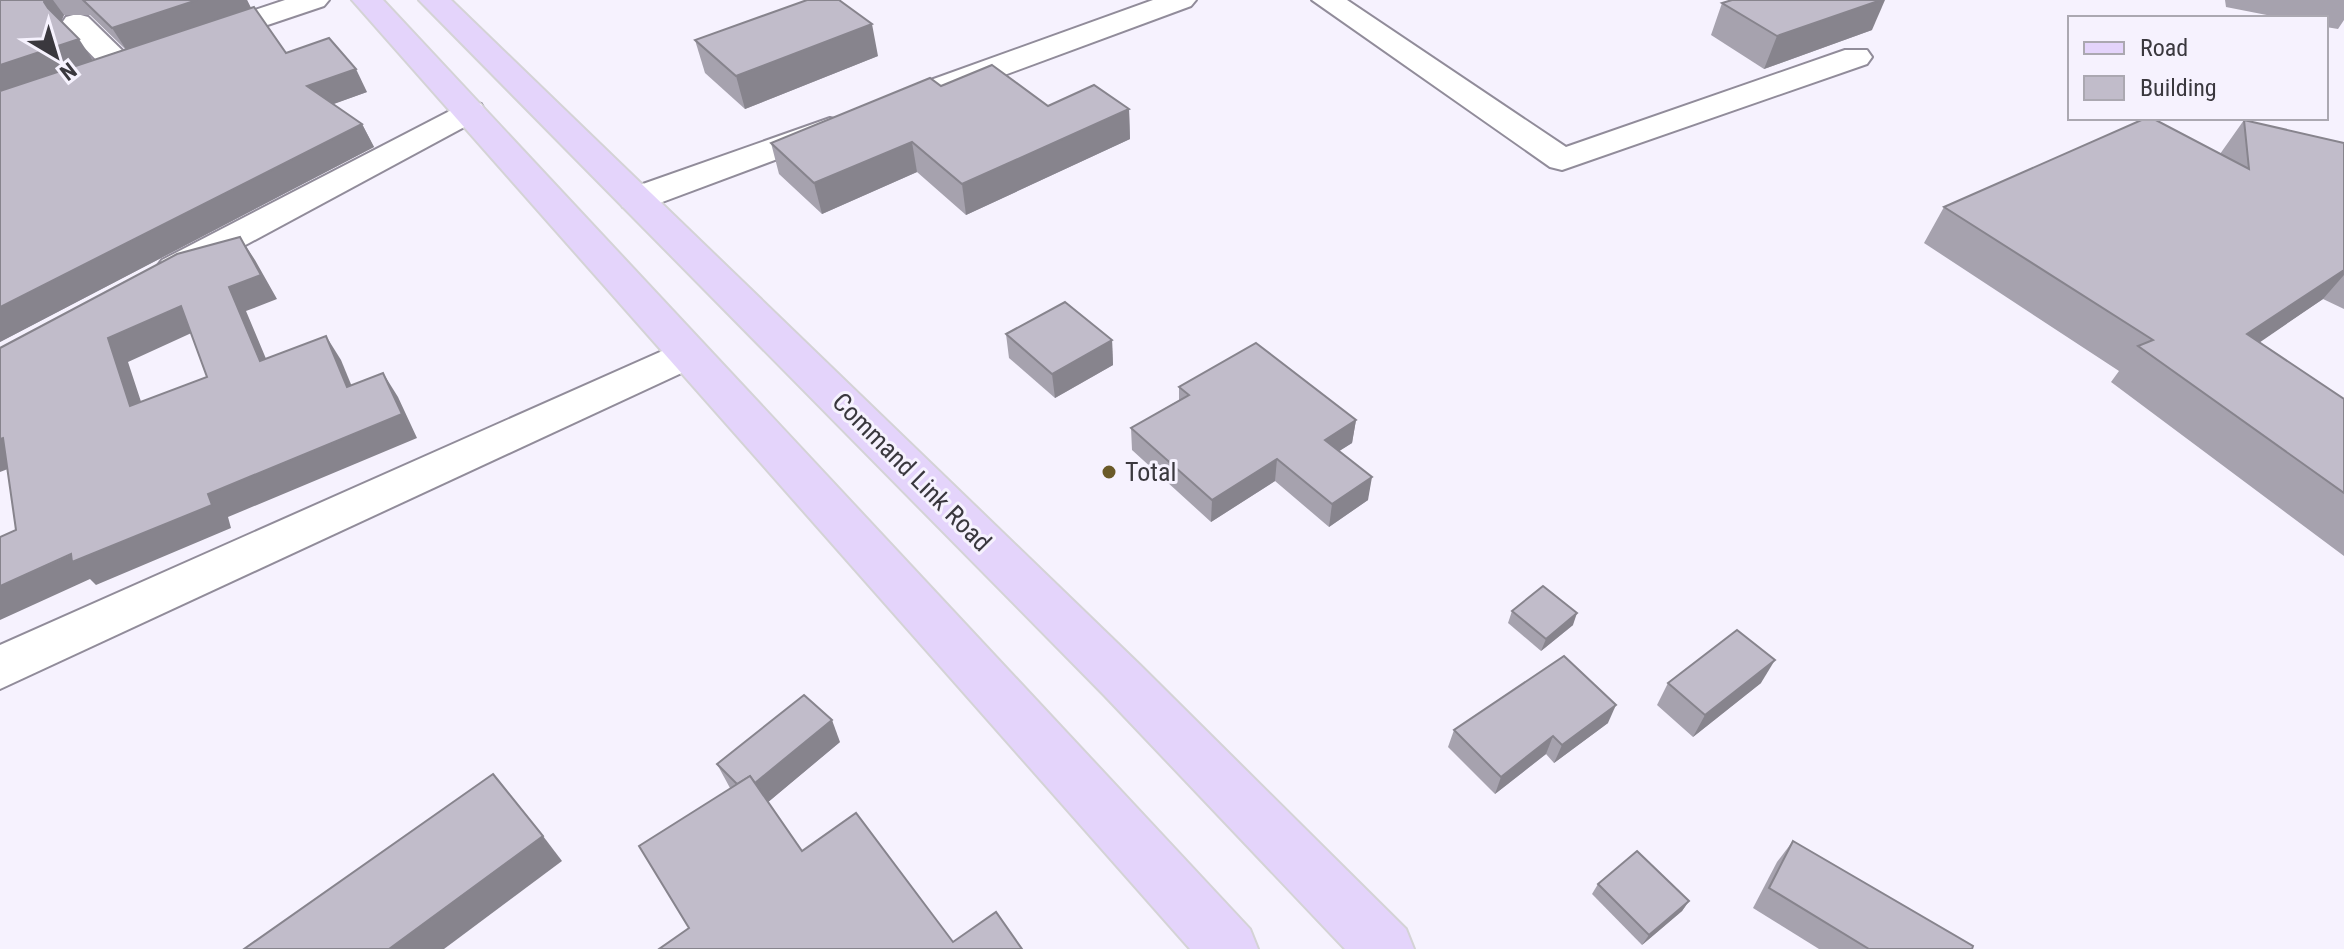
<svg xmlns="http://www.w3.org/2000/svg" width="2344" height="949" font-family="'Roboto Condensed',sans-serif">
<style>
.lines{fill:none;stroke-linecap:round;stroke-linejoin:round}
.minor-casing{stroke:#918c9a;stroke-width:4}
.major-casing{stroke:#d4d3d5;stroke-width:4}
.minor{fill:#fff;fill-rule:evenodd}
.major{fill:#e4d4fb;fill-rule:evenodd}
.wall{fill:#a6a2ae;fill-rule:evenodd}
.shaded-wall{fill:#87848d}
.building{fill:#c1bcca;stroke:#87848d;stroke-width:2;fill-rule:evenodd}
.poi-dot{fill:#6a5a28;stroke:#f6f2fe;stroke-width:3}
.labels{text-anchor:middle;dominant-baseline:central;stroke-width:6;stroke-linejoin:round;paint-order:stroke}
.street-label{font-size:26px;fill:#3a383e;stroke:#f6f2fe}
.poi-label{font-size:26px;fill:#3a383e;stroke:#f6f2fe;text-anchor:start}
</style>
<rect width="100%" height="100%" fill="#f6f2fe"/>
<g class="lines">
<!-- minor casing -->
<g class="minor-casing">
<g id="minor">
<path d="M285,0H329L324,6L217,42H195L191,36L195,30Z"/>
<path d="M1153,0H1196L1191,6L950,95L939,98L928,95L923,88L928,81Z"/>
<path d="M1312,0H1347L1566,147L1845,50H1867L1872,57L1867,64L1562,170L1550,167Z"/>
<path d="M77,14L88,17L130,58L135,65L130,72H108L66,29L62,23L66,17Z"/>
<path d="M469,101L481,104L485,111L481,118L188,276L175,280L162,276L156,268L162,260Z"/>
<path d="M830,118L842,121L847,128L842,135L649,207L636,210L623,207L618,199L623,191Z"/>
<path d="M687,340L701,344L707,354L701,364L0,689V645Z"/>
</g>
</g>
<!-- major casing -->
<g class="major-casing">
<g id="major">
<path d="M352,0H383L1250,929L1258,949H1190Z"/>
<path d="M419,0H451L1140,665L1406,929L1414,949H1345L1104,695Z"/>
</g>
</g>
<!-- minor -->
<use href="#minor" class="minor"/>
<!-- major -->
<use href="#major" class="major"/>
</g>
<!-- wall -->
<g class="wall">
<path d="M0,0H247L251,8L286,53L367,92L333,104L362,124L374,147L0,342ZM64,15H90L125,49L93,60L61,21Z"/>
<path d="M2225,0H2344V20L2338,29L2326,27V18H2282L2226,7Z"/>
<path d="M1722,3L1872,30L1764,69L1711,35Z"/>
<path d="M695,40L878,56L745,109L705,73Z"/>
<path d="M941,86L1048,106L1129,109L1130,139L966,215L917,172L822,214L779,174L771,143Z"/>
<path d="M2244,120L2344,143V309L2323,299L2259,342L2344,399V556L2111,382L2119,371L1924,243L1944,207L2220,154Z"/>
<path d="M1006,334L1112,340L1113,365L1055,398L1009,358Z"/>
<path d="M1179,387L1356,420L1352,443L1339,451L1368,500L1329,527L1275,481L1211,522L1132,450L1131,428L1179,400Z"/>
<path d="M1512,611L1573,625L1541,651L1508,623Z"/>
<path d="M1668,683H1761L1693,737L1657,705Z"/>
<path d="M1608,723L1554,763L1546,754L1495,794L1448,747L1454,730Z"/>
<path d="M840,742L768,802L802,851L953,942L689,928L730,788L717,764Z"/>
<path d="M1793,841L1972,949H1819L1753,908L1777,862Z"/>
<path d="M1598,884L1689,901L1682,911L1642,945L1592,894Z"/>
</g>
<!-- shaded-wall -->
<g class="shaded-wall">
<path d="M45,0H53L64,15L60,25L44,2Z"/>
<path d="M197,0H247L251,8L127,51L112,28Z"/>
<path d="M1881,0H1885L1872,30L1764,69L1777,36Z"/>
<path d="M872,24L878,56L745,109L736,76Z"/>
<path d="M79,39L94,62L0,94V65Z"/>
<path d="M356,69L367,92L320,109L307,86Z"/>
<path d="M1129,109L1130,139L966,215L962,184Z"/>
<path d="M362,124L374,147L0,342V307Z"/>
<path d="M912,142L917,172L822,214L814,183Z"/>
<path d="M240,237L255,260L277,299L246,311L277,385L260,361L229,287Z"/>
<path d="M2344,270V275L2323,299L2218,371L2247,334Z"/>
<path d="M181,306L198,330L128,362L150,429L130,406L108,338Z"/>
<path d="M326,336L341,360L362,411L347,387Z"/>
<path d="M1112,340L1113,365L1055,398L1052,374Z"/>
<path d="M383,373L398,397L417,438L228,517L231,528L96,585L90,579L0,620V586L208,494Z"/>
<path d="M1356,420L1352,443L1322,462L1325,440Z"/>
<path d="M3,438L26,462L0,472V439Z"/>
<path d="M1277,459L1275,481L1211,522L1212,500Z"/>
<path d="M1372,477L1368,500L1329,527L1332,504Z"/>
<path d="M1577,613L1573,625L1541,651L1546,639Z"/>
<path d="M1775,660L1761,683L1693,737L1705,715Z"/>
<path d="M1616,705L1608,723L1554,763L1562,745Z"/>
<path d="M832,720L840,742L755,813L745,791Z"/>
<path d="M1553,736L1546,754L1495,794L1501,777Z"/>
<path d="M543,836L562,861L444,949H389Z"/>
<path d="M1689,901L1682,911L1642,945L1649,935Z"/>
</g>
<!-- building -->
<g class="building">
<path d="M0,0H45L44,2L48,8L79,39L0,65Z"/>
<path d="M83,0H197L112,28Z"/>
<path d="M807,0H839L872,24L736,76L695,40Z"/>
<path d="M1732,0H1881L1777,36L1722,3Z"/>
<path d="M254,7L286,53L329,38L356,69L307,86L362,124L0,307V91Z"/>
<path d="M992,65L1048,106L1094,85L1129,109L962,184L912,142L814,183L771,143L930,78L941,86Z"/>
<path d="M2146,118H2152L2249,169L2244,120L2344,143V270L2247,334L2344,399V493L2138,346L2153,340L1944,207Z"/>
<path d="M240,237L261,275L229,287L260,361L326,336L347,387L383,373L402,414L208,494L212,505L72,562L71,554L0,586V537L16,530L3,438L0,439V348L177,254ZM181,306L207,377L130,406L108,338Z"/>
<path d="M1065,302L1112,340L1052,374L1006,334Z"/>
<path d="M1256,343L1356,420L1325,440L1372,477L1332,504L1277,459L1212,500L1131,428L1189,395L1179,387Z"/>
<path d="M1543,586L1577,613L1546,639L1512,611Z"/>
<path d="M1737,630L1775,660L1705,715L1668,683Z"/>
<path d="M1564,656L1616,705L1562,745L1553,736L1501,777L1454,730Z"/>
<path d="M804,695L832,720L755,783L750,776L737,784L717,764Z"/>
<path d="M493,774L543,836L389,949H244Z"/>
<path d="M750,776L802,851L856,813L953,942L996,912L1022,949H659L689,928L639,846Z"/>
<path d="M1793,841L1973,946L1972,949H1869L1769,888Z"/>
<path d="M1637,851L1689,901L1649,935L1598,884Z"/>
</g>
<!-- markers -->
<circle class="poi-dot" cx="1109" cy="472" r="8"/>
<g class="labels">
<!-- street labels -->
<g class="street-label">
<text transform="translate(912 472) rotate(45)">Command Link Road</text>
</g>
<!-- poi labels -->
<g class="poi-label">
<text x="1125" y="472">Total</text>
</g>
</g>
<!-- legend -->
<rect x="2068" y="16" width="260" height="104" fill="#f6f2fe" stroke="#aba8b1" stroke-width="2"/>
<rect x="2084" y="42" width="40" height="12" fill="#e4d4fb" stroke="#aba8b1" stroke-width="2"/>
<text x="2140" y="56" font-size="24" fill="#3a383e">Road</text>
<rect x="2084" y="76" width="40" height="24" fill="#c1bcca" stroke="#aba8b1" stroke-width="2"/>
<text x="2140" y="96" font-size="24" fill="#3a383e">Building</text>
<!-- north arrow -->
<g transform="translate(56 56) rotate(142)" stroke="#f6f2fe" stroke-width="6" paint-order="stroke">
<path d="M0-6L14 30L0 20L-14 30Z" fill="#3a383e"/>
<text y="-12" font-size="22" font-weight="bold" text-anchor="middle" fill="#3a383e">N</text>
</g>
</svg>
